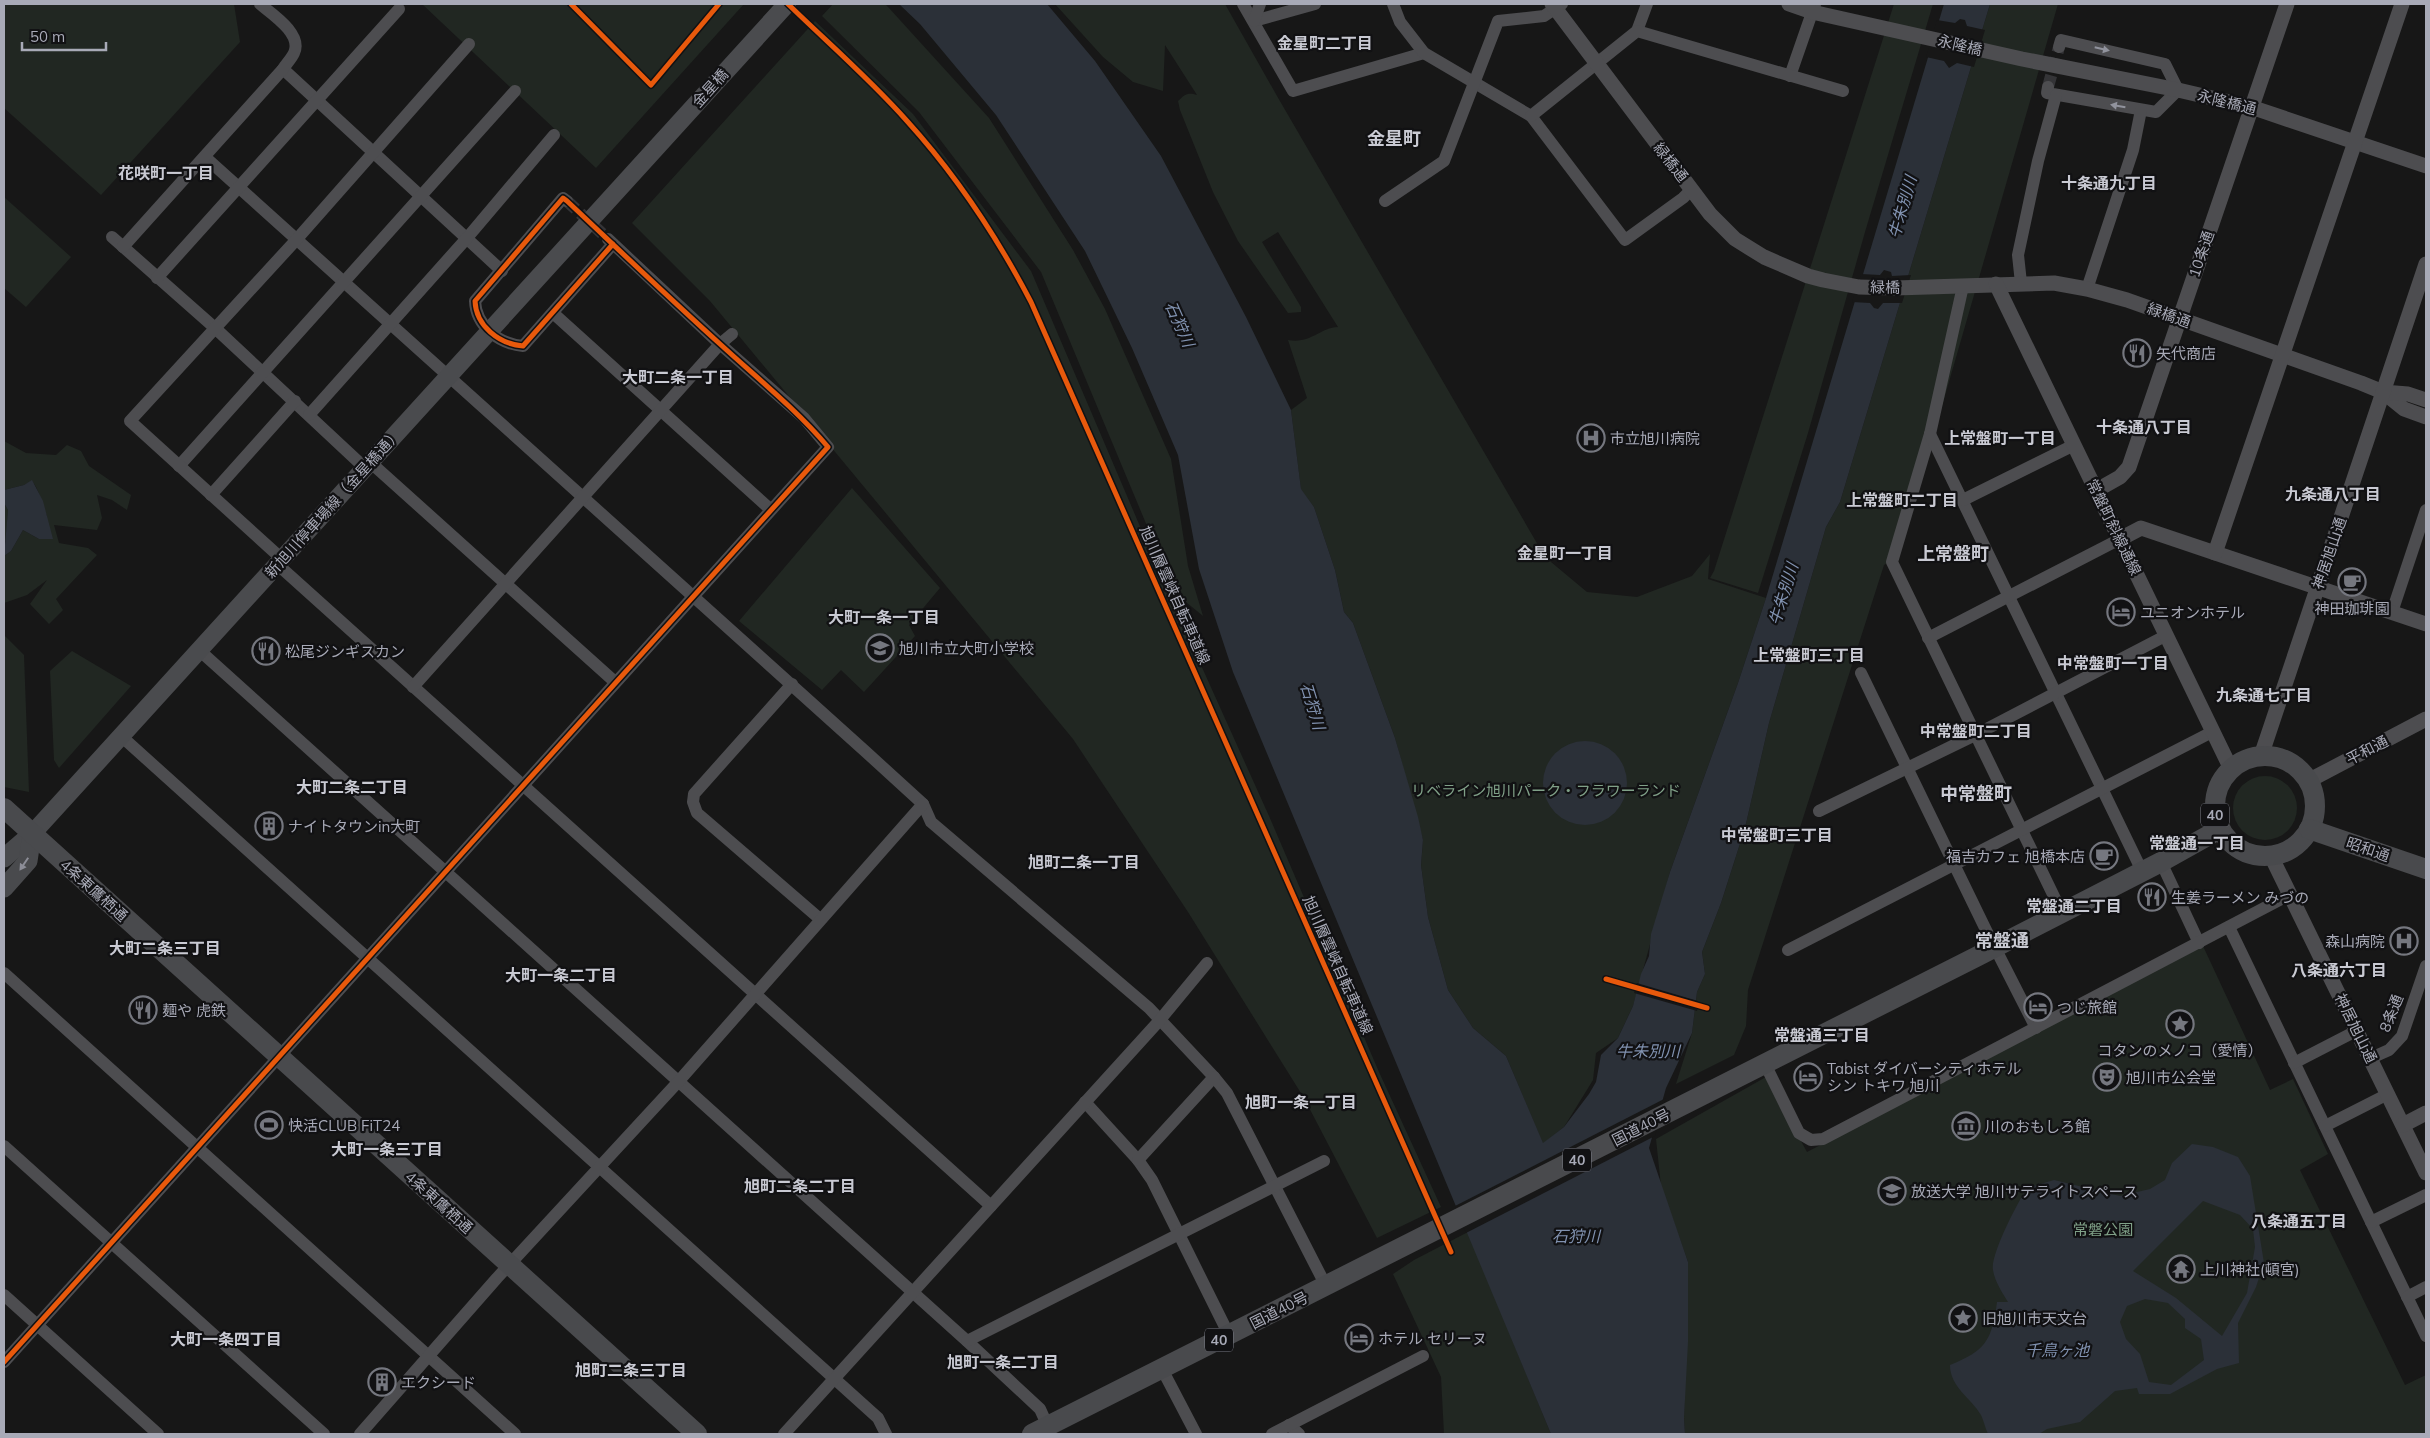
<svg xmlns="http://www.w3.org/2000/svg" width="2430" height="1438" font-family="Mulish,'Noto Sans JP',sans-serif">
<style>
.green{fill:#212722}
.water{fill:#2b3038;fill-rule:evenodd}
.pier{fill:#171717}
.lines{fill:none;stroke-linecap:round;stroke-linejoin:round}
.minor-tunnel{stroke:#343437;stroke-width:12;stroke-dasharray:12 6;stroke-linecap:butt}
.minor{stroke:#4d4d50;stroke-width:12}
.tertiary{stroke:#4d4d50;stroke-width:15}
.secondary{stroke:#4a4b4e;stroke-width:18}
.primary{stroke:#494a4d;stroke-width:19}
.trunk{stroke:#494a4d;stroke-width:20}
.cycleway-casing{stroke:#111113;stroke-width:8}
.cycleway{stroke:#e8590c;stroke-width:5}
.oneway{fill:#91939d}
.oneway2{fill:#8c8d97}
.labels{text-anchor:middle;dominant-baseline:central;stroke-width:4.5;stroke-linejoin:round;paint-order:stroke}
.shield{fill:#111113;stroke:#7b7c86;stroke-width:1}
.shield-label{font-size:14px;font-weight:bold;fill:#a8aab7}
.street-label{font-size:15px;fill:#a8aab7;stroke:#111113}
.poi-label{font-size:15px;fill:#a8aab7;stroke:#111113;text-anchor:start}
.park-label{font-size:15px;fill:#80a188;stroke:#111113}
.neighbourhood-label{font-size:16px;font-weight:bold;fill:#c9cad3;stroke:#111113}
.water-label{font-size:16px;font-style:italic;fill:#8192b0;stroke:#111113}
.quarter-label{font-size:18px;font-weight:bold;fill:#c9cad3;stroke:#111113}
</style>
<rect width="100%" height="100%" fill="#171717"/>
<!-- green -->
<g class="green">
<path d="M4,4H234L240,42L101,195L4,108Z"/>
<path d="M422,4H744L596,168Z"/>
<path d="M833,4H885L889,8L989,118L1073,250L1105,309L1171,459L1188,566L1203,616L1175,593L1041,272L919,112L822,16Z"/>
<path d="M1055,4H1225L1277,96L1545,557L1587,592L1637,597L1692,576L1710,554L1708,579L1766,598L1738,683L1670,872L1633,1006L1618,1038L1596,1053L1593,1080L1564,1127L1543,1144L1506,1056L1473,1028L1448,990L1428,917L1421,865L1423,840L1395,738L1353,623L1344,612L1335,570L1314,507L1301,490L1291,410L1307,398L1288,340C1311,344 1319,328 1338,327L1278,232L1262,242L1301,307V312L1288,313L1238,241L1213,192L1180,110L1178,101C1185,94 1188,92 1197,95L1165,45L1163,91L1133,82L1103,57Z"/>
<path d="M1894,4H1933L1865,232L1808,433L1758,593L1710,578L1714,571Z"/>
<path d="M1990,4H2058L1899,555L1884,565L1748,990L1746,1026L1734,1055L1676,1084L1692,1033L1697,992L1705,974L1702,952L1721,903L1745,828L1769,723L1826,527L1840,502Z"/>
<path d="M815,21L913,114L1031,271L1168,592L1269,816L1379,1072L1441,1207L1377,1238L1304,1098L1188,912L1073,739L710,301L632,223Z"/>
<path d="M4,197L71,257L26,307L4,288Z"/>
<path d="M4,441L26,453L56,455L67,445L81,451L89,466L131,495L127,510L112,500L97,495L102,518L97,530L54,525L59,543L88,548L97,555L56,599L63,610L49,624L30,604L47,580L27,595L4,603V556L11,551L23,530L39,539L47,516C41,505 40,490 32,481L24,485L4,490Z"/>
<path d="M852,488L940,588L909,625L915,636L864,692L841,670L822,690L739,621Z"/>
<path d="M4,503L8,510L6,540L4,543Z"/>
<path d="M4,635L24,655L29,792L4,787Z"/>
<path d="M72,651L131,686L59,768L54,760L50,671Z"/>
<circle cx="2265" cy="808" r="32"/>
<path d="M2203,946L2270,1090L2293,1079L2328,1154L2300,1170L2405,1385L2426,1375V1434H1685L1684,1418L1688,1262L1661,1186L1656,1139L1766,1077L1807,1152Z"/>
<path d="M1468,1232L1551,1434H1444L1441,1377L1393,1274L1414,1260Z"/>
</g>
<!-- water -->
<g class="water">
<path d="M899,4H1047L1095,61L1161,156L1246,317L1291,410L1301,489L1314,507L1335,570L1344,612L1353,623L1395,738L1418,817L1423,840L1421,865L1428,917L1448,990L1473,1028L1506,1056L1543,1143L1564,1127L1589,1094L1596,1082L1601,1055L1618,1038L1633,1006L1641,974L1649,956L1651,934L1670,872L1738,683L1766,598L1944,4H1990L1840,502L1826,527L1769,723L1745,828L1721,903L1702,952L1705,974L1697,992L1692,1033L1666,1088L1649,1148L1688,1262V1342L1684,1418L1685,1434H1551L1233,672L1199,569L1178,455L1132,348L1085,251L996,115L920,24Z"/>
<path d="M32,480L43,501L53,539H39L23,530L11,551L4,556L8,510L4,503V490L24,485Z"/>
<circle cx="1585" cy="783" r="42"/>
<path d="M2192,1144L2213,1147L2238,1157L2250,1176L2264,1263L2256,1287L2238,1323L2239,1363L2217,1369L2170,1394H2139L2137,1388L2115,1391L2080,1422L2047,1429L2039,1434H1988C1985,1428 1984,1421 1981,1415C1971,1398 1950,1387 1950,1365C1985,1351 1992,1341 1997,1302H2008C2002,1292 1995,1282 1993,1270C1990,1255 2018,1202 2027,1188L2054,1180L2120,1196L2150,1189L2165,1180L2172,1163ZM2203,1201L2240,1215L2253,1229L2255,1247L2247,1293L2222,1336L2176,1298L2133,1271ZM2145,1299L2168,1303L2185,1319V1328L2201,1339L2204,1360L2171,1385L2149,1382L2140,1354L2126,1339L2120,1322L2127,1306Z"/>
</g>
<!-- pier -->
<g class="pier">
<path d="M1960,19L1965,20L1967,26L1985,30L1974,67L1957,63L1949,68L1944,61L1926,57L1937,20L1955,23Z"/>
<path d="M1884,270L1891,272L1892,276L1911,275L1902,303H1883L1878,309L1874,308L1870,303L1852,302L1861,274L1880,275Z"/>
<path d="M1637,983L1698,1001L1697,1011L1634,993Z"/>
<path d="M1666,1098L1655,1136L1466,1233L1455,1206Z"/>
</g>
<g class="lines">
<!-- minor-tunnel -->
<g class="minor-tunnel">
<path d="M2048,87L2059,47"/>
<path d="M567,201L608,239"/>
</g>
<!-- minor -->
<g class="minor">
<path d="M1243,4L1293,91L1424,53"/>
<path d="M1393,4L1400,22L1424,53L1531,116L1625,240L1683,198L1692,189"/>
<path d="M1254,21L1315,4"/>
<path d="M1254,21L1260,4"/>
<path d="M1637,31L1647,4"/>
<path d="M283,69L502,271"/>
<path d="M1790,76L1815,4"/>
<path d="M2048,87L2047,93L2156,112L2178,90L2165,64L2061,40L2059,47"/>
<path d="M1531,116L1637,31L1843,91"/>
<path d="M205,157L866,752L923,804L931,822L1149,1008L1214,1077L1227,1093L1326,1286"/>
<path d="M567,201L563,198L475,301C476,326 499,344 523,346L613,244"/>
<path d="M1385,201L1444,161L1498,21L1544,16L1562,4"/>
<path d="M112,237L215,328L365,468"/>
<path d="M123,247L283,69C286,64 292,58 294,53C303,34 272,14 260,4"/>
<path d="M157,278L399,9"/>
<path d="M2021,283L2018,255L2038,161L2056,95"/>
<path d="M1963,286L1930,434L1892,562L2062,913"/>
<path d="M2087,289L2133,150L2141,110"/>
<path d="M553,313L770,509"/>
<path d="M309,415L467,238L554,135"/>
<path d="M1930,434L2142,871"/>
<path d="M370,462L615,682"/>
<path d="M179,466L515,91"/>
<path d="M211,495L295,401"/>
<path d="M1963,500L2074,445"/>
<path d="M282,559L130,421L297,239L469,44"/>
<path d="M277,564L991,1206"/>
<path d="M2392,612L2426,510"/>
<path d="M1928,638L2120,539"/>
<path d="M199,650L967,1341L1040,1409L1050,1431"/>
<path d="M1861,673L1986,930L2036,1028"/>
<path d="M792,684L694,794L693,802L697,813L820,919"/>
<path d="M413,687L720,344L732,334"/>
<path d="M121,736L878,1418L886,1434"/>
<path d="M1819,811L1975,735L2167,635"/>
<path d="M2161,862L2199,943"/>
<path d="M2229,927L2426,1336"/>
<path d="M1788,950L2212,732"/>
<path d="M4,973L515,1434"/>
<path d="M2371,1058L2389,1050L2402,1036L2426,966"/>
<path d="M2294,1063L2358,1030"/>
<path d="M1765,1064L1799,1133L1811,1140L1823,1139L2291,894"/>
<path d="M1085,1102L1138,1160L1152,1180L1229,1335"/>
<path d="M2325,1126L2388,1094"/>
<path d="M4,1146L324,1434"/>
<path d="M1138,1160L1214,1077"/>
<path d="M2371,1222L2426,1195"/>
<path d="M4,1295L158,1434"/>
<path d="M2407,1297L2426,1287"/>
<path d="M967,1341L1324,1161"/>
<path d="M4,1362L828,447L804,418L720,344L608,239"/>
<path d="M1162,1369L1196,1434"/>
<path d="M1289,1425L1299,1434"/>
<path d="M360,1434L497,1278L678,1082L923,804"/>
<path d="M784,1434L1159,1021L1207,963"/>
<path d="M1272,1434L1423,1356"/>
</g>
<!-- tertiary -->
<g class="tertiary">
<path d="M1552,4L1710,214L1735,239L1764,257L1808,276L1823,280L1859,287L1895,288L2054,283L2087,289L2127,300L2361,383L2383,392L2404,409L2426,417"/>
<path d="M1789,4L1812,12L2022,59L2178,90L2251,107L2426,166"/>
<path d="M1996,284L2231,769"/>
<path d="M2383,392L2408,394L2426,400"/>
<path d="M2097,490L2120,477L2129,467L2287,4"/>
<path d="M2120,539L2141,528L2426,624"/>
<path d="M2215,553L2402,4"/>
<path d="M2261,756L2426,264"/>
<path d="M2308,781L2426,719"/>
<path d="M2271,856L2426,1173"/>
<path d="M2403,1125L2426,1113"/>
</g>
<!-- secondary -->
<path class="secondary" d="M32,834L787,4"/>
<!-- primary -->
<g class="primary">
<path d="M4,858L32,834"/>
<path d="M4,888L28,861L32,834"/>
</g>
<!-- trunk -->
<g class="trunk">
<circle cx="2265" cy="806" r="50"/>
<path d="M4,808L697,1434"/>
<path d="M2309,829L2426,869"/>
<path d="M1032,1434L1978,956L2161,862L2220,829"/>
</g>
<!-- cycleway casing -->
<g class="cycleway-casing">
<g id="cycleway">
<path d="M571,4L651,85L719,4"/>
<path d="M788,4C827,42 870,79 907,121C956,175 997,237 1031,302L1451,1252"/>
<path d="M1606,979L1707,1008"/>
<path d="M4,1362L828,447C796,409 757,378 720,344C669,298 618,249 567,201L563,198L475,301C476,326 499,344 523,346L613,244"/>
</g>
</g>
<!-- cycleway -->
<use href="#cycleway" class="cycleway"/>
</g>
<!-- one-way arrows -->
<defs><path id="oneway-solid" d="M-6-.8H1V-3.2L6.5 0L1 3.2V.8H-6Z" transform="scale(1.25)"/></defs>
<g class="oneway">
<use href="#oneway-solid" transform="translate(2102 49) rotate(13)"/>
<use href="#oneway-solid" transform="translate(2118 106) rotate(-170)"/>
</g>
<use class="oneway2" href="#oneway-solid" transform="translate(24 864) rotate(124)"/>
<!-- icons -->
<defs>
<g id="restaurant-ring" transform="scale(1.4375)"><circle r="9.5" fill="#111113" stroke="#75777f" stroke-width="1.5"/><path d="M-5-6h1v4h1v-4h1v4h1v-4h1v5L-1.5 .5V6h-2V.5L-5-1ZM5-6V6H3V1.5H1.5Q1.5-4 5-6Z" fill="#75777f"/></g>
<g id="hospital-ring" transform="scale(1.4375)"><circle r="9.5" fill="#111113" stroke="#75777f" stroke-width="1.5"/><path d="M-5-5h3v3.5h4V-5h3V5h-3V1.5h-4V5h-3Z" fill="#75777f"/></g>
<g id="cafe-ring" transform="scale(1.4375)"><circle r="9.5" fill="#111113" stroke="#75777f" stroke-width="1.5"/><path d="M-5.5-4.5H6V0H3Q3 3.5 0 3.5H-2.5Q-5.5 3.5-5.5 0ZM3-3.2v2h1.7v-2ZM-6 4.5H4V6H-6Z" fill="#75777f"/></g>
<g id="hotel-ring" transform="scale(1.4375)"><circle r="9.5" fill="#111113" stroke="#75777f" stroke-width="1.5"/><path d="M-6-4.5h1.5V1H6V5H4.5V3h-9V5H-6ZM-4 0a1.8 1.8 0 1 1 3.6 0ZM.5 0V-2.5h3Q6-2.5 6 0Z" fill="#75777f"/></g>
<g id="school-ring" transform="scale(1.4375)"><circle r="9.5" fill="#111113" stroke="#75777f" stroke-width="1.5"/><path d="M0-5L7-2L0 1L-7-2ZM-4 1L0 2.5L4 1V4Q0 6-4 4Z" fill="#75777f"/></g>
<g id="building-ring" transform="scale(1.4375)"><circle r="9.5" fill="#111113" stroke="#75777f" stroke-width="1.5"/><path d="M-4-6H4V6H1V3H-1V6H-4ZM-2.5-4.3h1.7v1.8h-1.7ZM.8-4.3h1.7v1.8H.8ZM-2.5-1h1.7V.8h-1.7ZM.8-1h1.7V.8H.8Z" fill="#75777f"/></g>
<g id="sight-ring" transform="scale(1.4375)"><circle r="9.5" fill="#111113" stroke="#75777f" stroke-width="1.5"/><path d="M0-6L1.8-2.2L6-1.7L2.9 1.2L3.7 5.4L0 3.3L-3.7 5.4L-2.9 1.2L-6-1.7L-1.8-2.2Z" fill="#75777f"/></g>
<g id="theatre-ring" transform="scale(1.4375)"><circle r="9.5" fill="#111113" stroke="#75777f" stroke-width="1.5"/><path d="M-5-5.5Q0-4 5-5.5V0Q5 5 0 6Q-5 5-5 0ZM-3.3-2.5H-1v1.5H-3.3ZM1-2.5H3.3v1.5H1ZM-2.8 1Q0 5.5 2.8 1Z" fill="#75777f"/></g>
<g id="stadium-ring" transform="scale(1.4375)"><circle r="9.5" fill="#111113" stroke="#75777f" stroke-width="1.5"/><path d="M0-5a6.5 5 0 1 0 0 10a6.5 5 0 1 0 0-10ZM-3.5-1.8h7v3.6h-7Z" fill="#75777f"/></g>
<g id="museum-ring" transform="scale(1.4375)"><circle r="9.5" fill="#111113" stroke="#75777f" stroke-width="1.5"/><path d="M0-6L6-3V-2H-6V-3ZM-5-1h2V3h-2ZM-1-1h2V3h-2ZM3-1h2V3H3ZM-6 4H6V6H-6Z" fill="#75777f"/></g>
<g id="university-ring" transform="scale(1.4375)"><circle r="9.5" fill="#111113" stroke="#75777f" stroke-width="1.5"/><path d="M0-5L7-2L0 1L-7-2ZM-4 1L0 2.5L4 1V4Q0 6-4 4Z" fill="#75777f"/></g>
<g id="temple-ring" transform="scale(1.4375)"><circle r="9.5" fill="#111113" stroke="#75777f" stroke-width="1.5"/><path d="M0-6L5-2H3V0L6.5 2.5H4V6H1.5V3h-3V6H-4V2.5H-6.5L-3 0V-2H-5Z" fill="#75777f"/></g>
</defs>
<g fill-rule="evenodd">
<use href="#restaurant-ring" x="2137" y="353"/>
<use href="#hospital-ring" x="1591" y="438"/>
<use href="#cafe-ring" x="2352" y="582"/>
<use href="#hotel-ring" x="2121" y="612"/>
<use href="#school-ring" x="880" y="648"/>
<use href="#restaurant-ring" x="266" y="651"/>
<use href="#building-ring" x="269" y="826"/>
<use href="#cafe-ring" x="2104" y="856"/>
<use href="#restaurant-ring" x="2152" y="897"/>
<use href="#hospital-ring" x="2404" y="941"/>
<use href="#hotel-ring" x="2038" y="1007"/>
<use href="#restaurant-ring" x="143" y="1010"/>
<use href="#sight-ring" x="2180" y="1024"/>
<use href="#hotel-ring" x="1808" y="1077"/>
<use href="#theatre-ring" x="2107" y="1077"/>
<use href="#stadium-ring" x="269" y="1125"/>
<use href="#museum-ring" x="1966" y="1126"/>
<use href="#university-ring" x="1892" y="1191"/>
<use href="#temple-ring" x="2181" y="1269"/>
<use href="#sight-ring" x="1963" y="1318"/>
<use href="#hotel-ring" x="1359" y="1338"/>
<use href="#building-ring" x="382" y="1382"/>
</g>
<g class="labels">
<!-- shield labels -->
<g class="shield">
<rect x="2201" y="803.5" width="28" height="23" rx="4"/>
<rect x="1563" y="1148.5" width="28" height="23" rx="4"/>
<rect x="1205" y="1328.5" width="28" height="23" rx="4"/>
</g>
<g class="shield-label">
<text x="2215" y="815">40</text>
<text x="1577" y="1160">40</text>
<text x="1219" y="1340">40</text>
</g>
<!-- street labels -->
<g class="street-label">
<text transform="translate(1960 45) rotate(13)">永隆橋</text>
<text transform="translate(710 88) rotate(-48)">金星橋</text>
<text transform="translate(2227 102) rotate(14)">永隆橋通</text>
<text transform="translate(1671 162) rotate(52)">緑橋通</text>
<text transform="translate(2201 254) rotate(-71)">10条通</text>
<text transform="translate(1885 287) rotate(1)">緑橋</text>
<text transform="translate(2169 315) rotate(20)">緑橋通</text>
<text transform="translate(333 503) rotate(-48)">新旭川停車場線（金星橋通）</text>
<text transform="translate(2114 527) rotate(64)">常盤町斜線通線</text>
<text transform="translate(2329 553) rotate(-71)">神居旭山通</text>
<text transform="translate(1175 595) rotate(66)">旭川層雲峡自転車道線</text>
<text transform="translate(2367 750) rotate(-27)">平和通</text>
<text transform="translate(2368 849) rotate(19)">昭和通</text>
<text transform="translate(94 890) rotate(42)">4条東鷹栖通</text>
<text transform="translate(1338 965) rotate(66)">旭川層雲峡自転車道線</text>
<text transform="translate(2391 1013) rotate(-68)">8条通</text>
<text transform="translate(2356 1028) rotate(64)">神居旭山通</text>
<text transform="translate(1641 1127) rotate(-27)">国道40号</text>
<text transform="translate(439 1202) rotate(42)">4条東鷹栖通</text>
<text transform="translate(1279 1310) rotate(-27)">国道40号</text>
</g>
<!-- poi labels -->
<g class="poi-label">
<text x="2156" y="353">矢代商店</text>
<text x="1610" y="438">市立旭川病院</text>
<text x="2352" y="608" text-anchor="middle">神田珈琲園</text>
<text x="2140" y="612">ユニオンホテル</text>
<text x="899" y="648">旭川市立大町小学校</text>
<text x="285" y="651">松尾ジンギスカン</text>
<text x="288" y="826">ナイトタウンin大町</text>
<text x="2085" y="856" text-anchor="end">福吉カフェ 旭橋本店</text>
<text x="2171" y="897">生姜ラーメン みづの</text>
<text x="2385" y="941" text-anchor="end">森山病院</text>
<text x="2057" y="1007">つじ旅館</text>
<text x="162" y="1010">麺や 虎鉄</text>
<text x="2180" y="1050" text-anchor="middle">コタンのメノコ（愛情）</text>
<text x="1827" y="1068">Tabist ダイバーシティホテル<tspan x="1827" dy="17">シン トキワ 旭川</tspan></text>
<text x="2126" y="1077">旭川市公会堂</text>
<text x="288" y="1125">快活CLUB FiT24</text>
<text x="1985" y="1126">川のおもしろ館</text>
<text x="1911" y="1191">放送大学 旭川サテライトスペース</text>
<text x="2200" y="1269">上川神社(頓宮)</text>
<text x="1982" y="1318">旧旭川市天文台</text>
<text x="1378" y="1338">ホテル セリーヌ</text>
<text x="401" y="1382">エクシード</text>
</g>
<!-- park labels -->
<g class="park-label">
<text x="1546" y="790">リベライン旭川パーク・フラワーランド</text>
<text x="2103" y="1229">常磐公園</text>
</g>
<!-- neighbourhood labels -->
<g class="neighbourhood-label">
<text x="1325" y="43">金星町二丁目</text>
<text x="166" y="173">花咲町一丁目</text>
<text x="2109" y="183">十条通九丁目</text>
<text x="678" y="377">大町二条一丁目</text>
<text x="2144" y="427">十条通八丁目</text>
<text x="2000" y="438">上常盤町一丁目</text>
<text x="2333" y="494">九条通八丁目</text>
<text x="1902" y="500">上常盤町二丁目</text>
<text x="1565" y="553">金星町一丁目</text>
<text x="884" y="617">大町一条一丁目</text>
<text x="1809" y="655">上常盤町三丁目</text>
<text x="2113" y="663">中常盤町一丁目</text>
<text x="2264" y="695">九条通七丁目</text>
<text x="1976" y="731">中常盤町二丁目</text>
<text x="352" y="787">大町二条二丁目</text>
<text x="1777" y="835">中常盤町三丁目</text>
<text x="2197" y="843">常盤通一丁目</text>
<text x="1084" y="862">旭町二条一丁目</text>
<text x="2074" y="906">常盤通二丁目</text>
<text x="165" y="948">大町二条三丁目</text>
<text x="2339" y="970">八条通六丁目</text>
<text x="561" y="975">大町一条二丁目</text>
<text x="1822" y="1035">常盤通三丁目</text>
<text x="1301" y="1102">旭町一条一丁目</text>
<text x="387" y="1149">大町一条三丁目</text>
<text x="800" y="1186">旭町二条二丁目</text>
<text x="2299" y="1221">八条通五丁目</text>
<text x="226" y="1339">大町一条四丁目</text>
<text x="1003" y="1362">旭町一条二丁目</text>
<text x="631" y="1370">旭町二条三丁目</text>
</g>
<!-- water labels -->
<g class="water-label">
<text transform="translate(1902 207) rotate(-74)">牛朱別川</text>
<text transform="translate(1180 324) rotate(66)">石狩川</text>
<text transform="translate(1783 594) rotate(-73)">牛朱別川</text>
<text transform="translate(1313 706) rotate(73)">石狩川</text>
<text x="1648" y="1051">牛朱別川</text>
<text x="1576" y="1236">石狩川</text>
<text x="2057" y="1350">千鳥ヶ池</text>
</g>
<!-- quarter labels -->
<g class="quarter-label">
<text x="1394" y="138">金星町</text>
<text x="1953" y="553">上常盤町</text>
<text x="1976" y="793">中常盤町</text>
<text x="2002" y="940">常盤通</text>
</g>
</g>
<!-- border -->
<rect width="2430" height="1438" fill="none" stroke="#a8aab7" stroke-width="10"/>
<!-- scale -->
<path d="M22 42v8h84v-8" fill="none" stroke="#a8aab7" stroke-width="2.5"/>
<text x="30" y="42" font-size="15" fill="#a8aab7" stroke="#111113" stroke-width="4" paint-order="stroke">50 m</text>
</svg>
